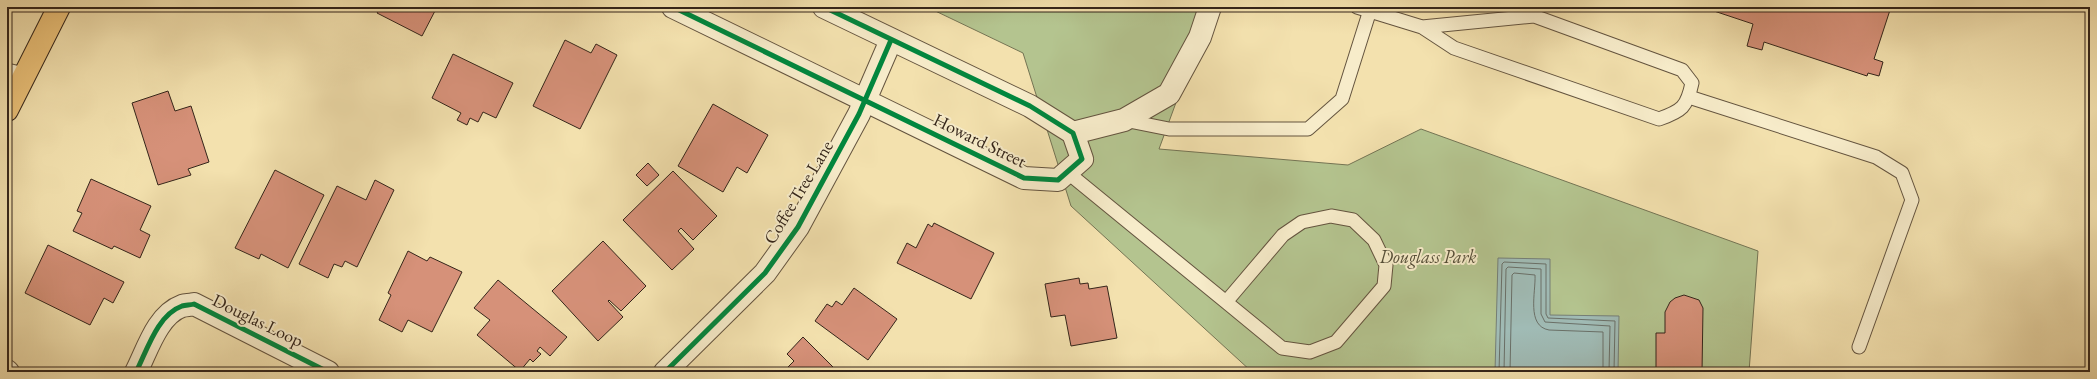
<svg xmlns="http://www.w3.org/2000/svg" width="2097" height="379" font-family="'EB Garamond',serif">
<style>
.green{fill:#b4c48f;stroke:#747454}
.water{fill:#a0bbb5;stroke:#757f77}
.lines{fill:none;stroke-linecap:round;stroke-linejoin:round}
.shore{stroke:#6a7068;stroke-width:1}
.building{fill:#d69179;stroke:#34251a}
.lane-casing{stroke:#64543f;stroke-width:15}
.street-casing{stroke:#64543f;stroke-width:24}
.primary-casing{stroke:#34251a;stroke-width:24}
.lane{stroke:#f7ecca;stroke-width:13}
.street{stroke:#f7ecca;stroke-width:22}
.primary{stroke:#eac077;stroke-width:22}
.cycleway-casing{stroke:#f7ecca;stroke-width:8}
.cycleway{stroke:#00873e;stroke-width:5}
.labels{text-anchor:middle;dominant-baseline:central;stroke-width:4;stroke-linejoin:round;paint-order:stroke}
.street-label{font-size:18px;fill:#34251a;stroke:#f7ecca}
.park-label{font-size:18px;font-style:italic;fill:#544d37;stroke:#f7ecca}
</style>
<rect width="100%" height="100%" fill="#f3e1ae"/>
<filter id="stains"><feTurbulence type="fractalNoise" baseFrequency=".005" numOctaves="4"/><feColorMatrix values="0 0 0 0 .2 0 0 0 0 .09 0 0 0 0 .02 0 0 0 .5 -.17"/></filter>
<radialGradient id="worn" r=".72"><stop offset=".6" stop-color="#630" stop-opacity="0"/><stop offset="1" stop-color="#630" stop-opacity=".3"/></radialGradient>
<!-- green -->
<path class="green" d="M927,7H1211L1159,149L1348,165L1421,129L1758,251L1749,372H1252L1071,206L1023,53Z"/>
<!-- water -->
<path class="water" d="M1498,258L1550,259V315L1619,316L1618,372H1495Z"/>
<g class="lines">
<!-- shore -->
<g class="shore">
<path d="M1499,372L1502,264L1504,262L1546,264V314L1548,318L1615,321L1614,372"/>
<path d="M1504,372L1506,269L1508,267L1541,269V314L1545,322L1610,326L1609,372"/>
<path d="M1510,372L1512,275L1514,273L1535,275C1536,292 1526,326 1549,330L1603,332V372"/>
</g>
</g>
<!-- building -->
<g class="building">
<path d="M381,7H437L422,36L377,13Z"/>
<path d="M1702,7H1891L1874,59L1883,62L1879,76L1868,73L1867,76L1764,42L1762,50L1747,46L1753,24Z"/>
<path d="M565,40L591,53L596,44L617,55L580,129L533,106Z"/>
<path d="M453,54L513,83L496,118L483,112L478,122L470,118L467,125L457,120L461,113L432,98Z"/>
<path d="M168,91L175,111L191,106L209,162L188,169L191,175L158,185L132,103Z"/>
<path d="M713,104L768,135L747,173L737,167L723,192L678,166Z"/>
<path d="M648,163L659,175L647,186L636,175Z"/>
<path d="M275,170L324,195L288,268L261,254L259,259L235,248Z"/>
<path d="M673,171L717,216L693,240L681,228L678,231L694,249L672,270L623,220Z"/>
<path d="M91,179L151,206L140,230L150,235L140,258L114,246L112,249L73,231L82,213L77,211Z"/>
<path d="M375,180L394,190L357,267L345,261L342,267L334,264L328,278L299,264L337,186L366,200Z"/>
<path d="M934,223L994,253L971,299L897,263L907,243L916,248L928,224L932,227Z"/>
<path d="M603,241L646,286L621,311L609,300L608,301L623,317L598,341L552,291Z"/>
<path d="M48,245L124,282L113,303L104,298L90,325L25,293Z"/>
<path d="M408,251L427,261L430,257L462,272L432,332L408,320L402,332L379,320L391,295L388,293Z"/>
<path d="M1079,278L1080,284L1088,283L1089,289L1107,286L1117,338L1071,346L1065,315L1051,317L1045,284Z"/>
<path d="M498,280L567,337L550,356L540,347L537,351L541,354L533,362L530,359L520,371L477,335L490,320L474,308Z"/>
<path d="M854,288L897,319L868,360L815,321L827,304L832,307L836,301L842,305Z"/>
<path d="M1684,295L1699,300L1703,308L1702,372H1656V333H1665V312L1670,302L1675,298Z"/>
<path d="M803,337L838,372H783L794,361L787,354Z"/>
</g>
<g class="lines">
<!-- lane casing -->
<g class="lane-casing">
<g id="lane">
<path d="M1357,7L1422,27L1454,48L1659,119C1682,111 1687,107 1692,83L1682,70L1534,16L1422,27"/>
<path d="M7,70L25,74"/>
<path d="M1689,97L1876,157L1902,173L1912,200L1859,347"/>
<path d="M1124,120L1169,129H1308L1342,99L1371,7"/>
<path d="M1067,172L1226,302L1282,348L1310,352L1336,342L1384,286L1386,265L1374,240L1353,220L1331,216L1302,222L1283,235L1226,302"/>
</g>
</g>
<!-- street casing -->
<g class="street-casing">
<g id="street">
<path d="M673,7L1024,178L1058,180L1082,159L1073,133L1030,106L824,7"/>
<path d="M1073,133L1124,120L1169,94L1200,37L1210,7"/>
<path d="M7,371L8,372"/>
<path d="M136,372C147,351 157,315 182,306C186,305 191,305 194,304L328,372"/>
<path d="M665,372L765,273L798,227L859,114L891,40"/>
</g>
</g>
<!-- primary casing -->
<g class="primary-casing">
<path id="primary" d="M7,110L59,7"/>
</g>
<!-- lane -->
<use href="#lane" class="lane"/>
<!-- street -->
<use href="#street" class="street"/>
<!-- primary -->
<use href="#primary" class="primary"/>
<!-- cycleway casing -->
<g class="cycleway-casing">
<g id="cycleway">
<path d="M673,7L1024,178L1058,180L1082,159L1073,133L1030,106L824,7"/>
<path d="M136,372C147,351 157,315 182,306C186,305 191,305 194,304L328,372"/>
<path d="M665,372L765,273L798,227L859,114L891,40"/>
</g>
</g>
<!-- cycleway -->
<use href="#cycleway" class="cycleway"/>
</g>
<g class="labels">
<!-- street labels -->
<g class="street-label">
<text transform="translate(980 140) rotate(26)">Howard Street</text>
<text transform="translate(798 192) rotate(-59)">Coffee Tree Lane</text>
<text transform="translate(258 320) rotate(26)">Douglas Loop</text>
</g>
<!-- park labels -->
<g class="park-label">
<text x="1428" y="256">Douglass Park</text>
</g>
</g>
<!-- margin -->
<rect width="2097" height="379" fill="none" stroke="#f3e1ae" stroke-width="24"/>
<rect x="8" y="8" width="2081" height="363" fill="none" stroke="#34251a" stroke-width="2"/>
<rect x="12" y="12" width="2073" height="355" fill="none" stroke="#34251a"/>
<rect width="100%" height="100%" filter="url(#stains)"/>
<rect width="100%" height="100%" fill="url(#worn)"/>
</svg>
